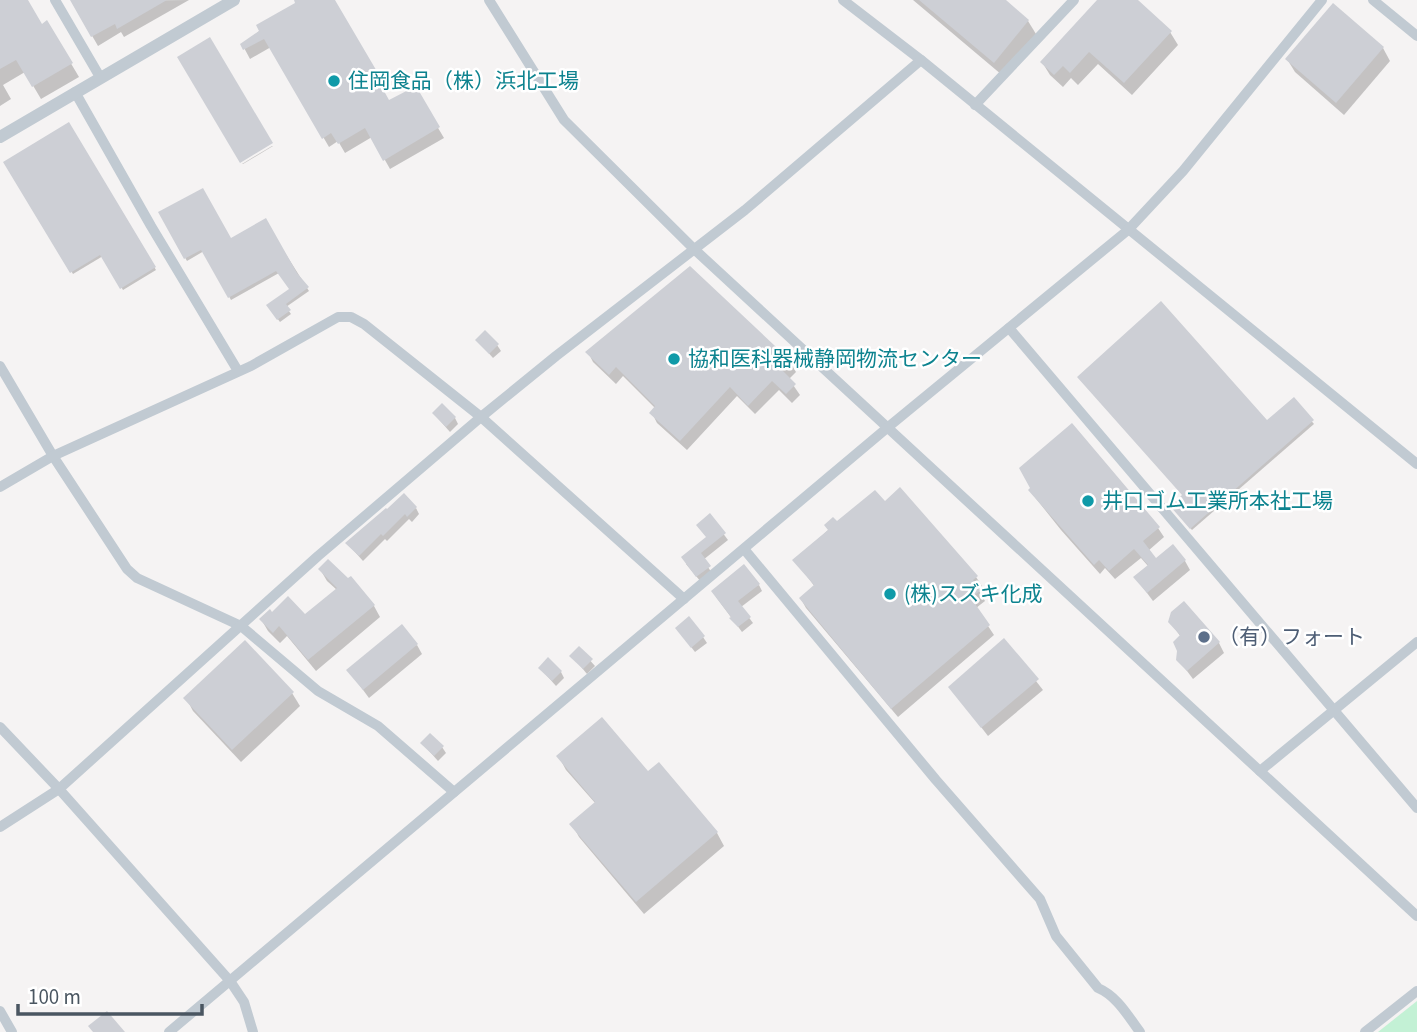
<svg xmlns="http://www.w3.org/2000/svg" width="1417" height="1032" font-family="'Source Sans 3','Noto Sans JP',sans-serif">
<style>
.green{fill:#c3f1d5}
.shadow{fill:#0003}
.building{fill:#cdcfd5}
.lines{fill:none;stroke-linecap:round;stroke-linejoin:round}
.minor{stroke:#c1cad2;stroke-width:10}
.tertiary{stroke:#c1cad2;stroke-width:12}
.culture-dot{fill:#0f9aa8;stroke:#fff;stroke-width:2.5}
.service-dot{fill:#5c6f8a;stroke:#fff;stroke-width:2.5}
.labels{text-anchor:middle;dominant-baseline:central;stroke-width:5;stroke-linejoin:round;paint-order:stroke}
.culture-label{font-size:21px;fill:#0d838f;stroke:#fff;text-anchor:start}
.service-label{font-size:21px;fill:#4e5e75;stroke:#fff;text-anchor:start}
</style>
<rect width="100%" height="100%" fill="#f5f3f3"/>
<!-- green -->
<path class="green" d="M1417,1001V1032H1378Z"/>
<!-- shadow -->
<g class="shadow">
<path d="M0,0H26L41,26L47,23L79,77L41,99L25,72L3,85L11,99L0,106Z"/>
<path d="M189,0L124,37L121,32L98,46L72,1Z"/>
<path d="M301,0H333L386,90L383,93L388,102L415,89L444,138L390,169L372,137L345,153L338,141L329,147L271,47L250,59L242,44Z"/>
<path d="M913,0H1003L1028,21L1036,34L1002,75Z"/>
<path d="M1099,0H1135L1170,32L1178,45L1132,95L1098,64L1078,85L1071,78L1063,87L1050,75L1042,62Z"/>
<path d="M1383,48L1390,61L1344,115L1295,72L1287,59Z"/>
<path d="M68,125L156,270L123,290L103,256L73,274L5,162Z"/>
<path d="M272,146H273L243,164H242Z"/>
<path d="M160,213L230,240L265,221L309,291L286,307L291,314L280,322L268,306L291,289L279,273L231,300L204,251L187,261Z"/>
<path d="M477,340L497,345L501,351L493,358Z"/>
<path d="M588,352L790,362L796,372L789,379L800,395L792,403L779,390L755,414L737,396L687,450L657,423L652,413L655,408L623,376L616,384L593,362Z"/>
<path d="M1293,399L1314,424L1192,530L1173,508Z"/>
<path d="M434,414L455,418L458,424L450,432Z"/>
<path d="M1030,491L1158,528L1164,537L1148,551L1156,560L1185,561L1190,570L1153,601L1135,577L1148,566L1141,558L1115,579L1105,568L1100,574L1061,530Z"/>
<path d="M885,503L976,577L982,586L978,589L985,601L976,608L994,635L898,717L806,608L801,599L815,587L795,560L836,523Z"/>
<path d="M416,508L419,514L412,522L409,519L387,541L385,539L363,561L347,543Z"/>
<path d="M710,516L728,540L703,560L712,573L701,582L686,564L708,538Z"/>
<path d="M320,569L374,606L380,617L316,671L287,636L280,643L268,631L261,619L305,616L337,590L327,581Z"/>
<path d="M759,585L762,591L741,607L753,623L742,632L716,597Z"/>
<path d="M1184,603L1219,643L1224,653L1193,679L1178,659L1181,637L1170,622Z"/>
<path d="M681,634L703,637L707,643L695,652Z"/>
<path d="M1004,640L1043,690L988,736L950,687Z"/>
<path d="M417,645L422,654L369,698L349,671Z"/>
<path d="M579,648L595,666L587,674L572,656Z"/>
<path d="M540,668L561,672L564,678L556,686Z"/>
<path d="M292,693L300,706L241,762L193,711L186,698Z"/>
<path d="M422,743L442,747L446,753L438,761Z"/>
<path d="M559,757L648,773L658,764L717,833L724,846L644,914L579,837L572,824L596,804L566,770Z"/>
</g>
<!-- building -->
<g class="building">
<path d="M0,0H28L42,24L47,20L73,63L32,87L16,60L0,69Z"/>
<path d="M70,0H167L117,29L115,24L91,37Z"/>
<path d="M294,0H335L382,80L379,82L389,100L416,86L440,127L383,161L365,128L338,144L331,133L322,139L264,39L243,50L240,44L259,31L256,25L295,3Z"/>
<path d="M919,0H1006L1029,20L994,63Z"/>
<path d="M1097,0H1138L1172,31L1124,83L1089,52L1070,73L1063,66L1054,75L1040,62Z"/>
<path d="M1333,3L1384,47L1336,103L1285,59Z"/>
<path d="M210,37L273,143L240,163L177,57Z"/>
<path d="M69,122L156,267L120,289L100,255L70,273L3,162Z"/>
<path d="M203,188L231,238L266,218L297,273L309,287L286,304L291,310L277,320L266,305L289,289L276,271L228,298L201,250L184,259L158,212Z"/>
<path d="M690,266L791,361L782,370L796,384L786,394L772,381L748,406L730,387L680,441L649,413L655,406L616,367L609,375L585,352Z"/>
<path d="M1161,301L1267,420L1294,397L1314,420L1190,529L1170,506L1182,495L1077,377Z"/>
<path d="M485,330L499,344L489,354L475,340Z"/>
<path d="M442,403L456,417L446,427L432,413Z"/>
<path d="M1072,423L1160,527L1143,541L1156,558L1173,544L1186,560L1147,593L1133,577L1148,565L1134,549L1109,571L1099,560L1094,565L1028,490L1030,488L1019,468Z"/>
<path d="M900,487L978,576L973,580L981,590L971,598L990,625L891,709L799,598L814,585L792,560L828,530L824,525L833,517L837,521L875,490L885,501Z"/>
<path d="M404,493L417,507L407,517L405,514L383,536L381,534L359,556L345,543L386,508L387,509Z"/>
<path d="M710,513L726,533L701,553L711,566L696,577L681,557L706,537L696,525Z"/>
<path d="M328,559L348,578L351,576L375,605L308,660L279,626L273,633L259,619L270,609L272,612L288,596L305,614L337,588L318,569Z"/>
<path d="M744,564L760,584L738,601L751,617L738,627L729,618L731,617L711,591Z"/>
<path d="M1184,601L1220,642L1187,671L1176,660L1177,651L1173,642L1180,635L1168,622L1171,612Z"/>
<path d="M689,616L705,636L691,648L675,628Z"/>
<path d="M402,624L418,644L363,690L346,670Z"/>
<path d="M1004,638L1039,679L981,728L948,687Z"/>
<path d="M245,640L294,692L232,750L183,698Z"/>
<path d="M579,646L593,659L583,669L569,656Z"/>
<path d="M548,657L562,671L552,681L538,668Z"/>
<path d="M602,717L648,771L659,762L718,832L636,902L569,824L595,802L556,756Z"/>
<path d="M430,733L444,746L434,756L420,743Z"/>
<path d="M107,1011L125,1032H93L88,1026Z"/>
</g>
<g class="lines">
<!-- minor -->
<g class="minor">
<path d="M55,0L100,77"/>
<path d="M489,0L564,120L694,249L1417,916"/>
<path d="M843,0L921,60L1417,464"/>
<path d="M1373,0L1417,36"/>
<path d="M75,92L151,226L238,371"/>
<path d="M975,105L1074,0"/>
<path d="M1009,328L1417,808"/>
<path d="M0,366L53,456L127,569L137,578L241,626L318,691L378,726L454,792"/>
<path d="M0,487L53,456L251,366L338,317H351L364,324L481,417L684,599"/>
<path d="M744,549L936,780L1040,899L1056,936L1098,988C1117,996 1128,1016 1140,1032"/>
<path d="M0,727L59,789L230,981L244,1002L253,1032"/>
<path d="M1260,771L1417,642"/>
<path d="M0,827L59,789L318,556L481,417L556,356L745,210L921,60"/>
<path d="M0,1011L12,1032"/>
<path d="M169,1032L887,428L1128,230L1183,171L1322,0"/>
<path d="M1365,1032L1417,991"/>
</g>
<!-- tertiary -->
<path class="tertiary" d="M0,137L234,0"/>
</g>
<!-- markers -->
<g class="culture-dot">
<circle cx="334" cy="81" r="7"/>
<circle cx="674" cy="359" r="7"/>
<circle cx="1088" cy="501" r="7"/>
<circle cx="890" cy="594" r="7"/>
</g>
<circle class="service-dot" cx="1204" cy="637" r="7"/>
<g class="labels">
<!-- culture labels -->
<g class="culture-label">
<text x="348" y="81">住岡食品（株）浜北工場</text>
<text x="688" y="359">協和医科器械静岡物流センター</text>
<text x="1102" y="501">井口ゴム工業所本社工場</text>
<text x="904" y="594">(株)スズキ化成</text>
</g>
<!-- service labels -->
<g class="service-label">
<text x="1218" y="637">（有）フォート</text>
</g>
</g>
<!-- scale -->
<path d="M18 1004v10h184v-10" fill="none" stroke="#4a5661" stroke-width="3.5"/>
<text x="28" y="1004" font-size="21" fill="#4a5661" stroke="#ffffff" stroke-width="5" paint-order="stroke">100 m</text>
</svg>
